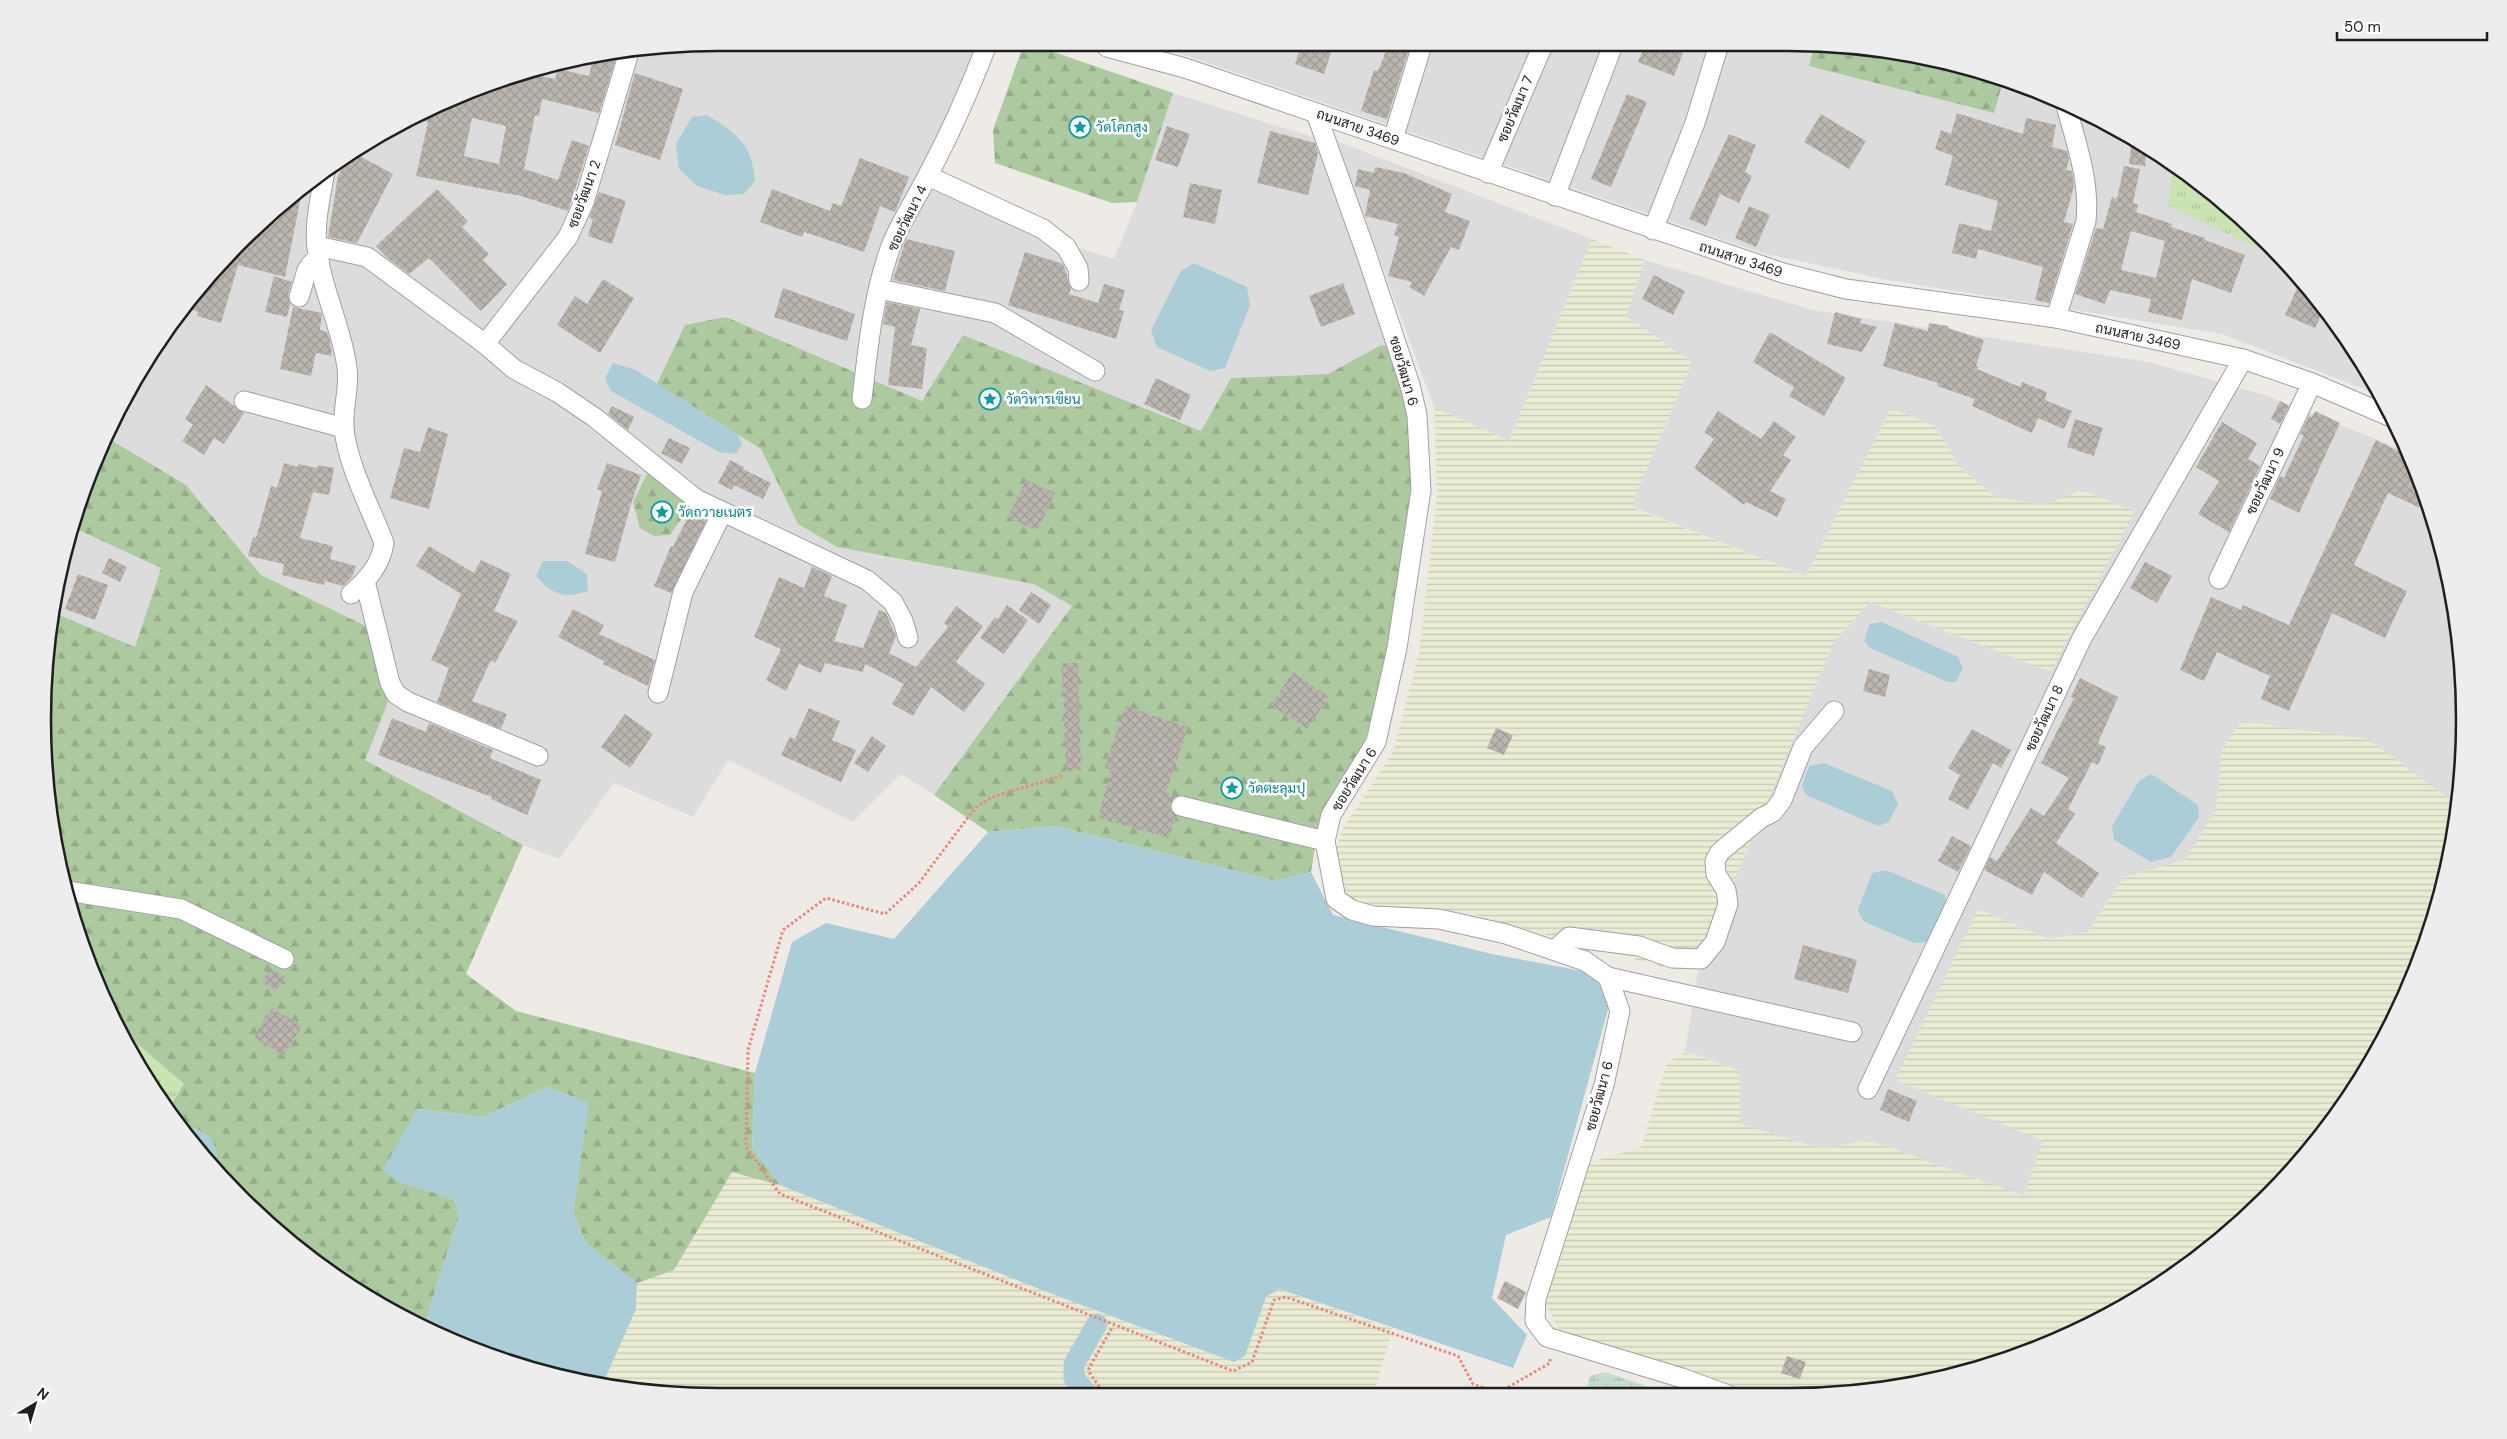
<svg xmlns="http://www.w3.org/2000/svg" width="2507" height="1439" font-family="'DM Sans',Sarabun,sans-serif">
<style>
.residential{fill:#dddcdc}
.farmland{fill:url(#farmland-rules)}
.grass{fill:url(#grass-tufts)}
.forest{fill:url(#forest-firs)}
.wetland{fill:url(#wetland-marsh)}
.water{fill:#abcdd7}
.lines{fill:none;stroke-linecap:round;stroke-linejoin:round}
.canal{stroke:#abcdd7;stroke-width:21}
.building{fill:url(#building-cross-hatch);fill-rule:evenodd}
.minor-casing{stroke:#a0a0a0;stroke-width:21}
.path{stroke:#ea867b;stroke-width:3;stroke-dasharray:2.5 2.5;stroke-linecap:butt}
.minor{stroke:#fff;stroke-width:19}
.labels{text-anchor:middle;dominant-baseline:central;stroke-width:5;stroke-linejoin:round;paint-order:stroke}
.street-label{font-size:14px;fill:#1f1f1f;stroke:#fff}
.culture-label{font-size:14px;fill:#0d838f;stroke:#fff;text-anchor:start}
.rim{fill:none;stroke:#1f1f1f;stroke-width:2.5}
</style>
<defs>
<pattern id="farmland-rules" width="6" height="5" patternUnits="userSpaceOnUse" patternTransform="scale(1.25)"><rect width="6" height="5" fill="#e9ebd3"/><path d="M0 2.5h6" fill="none" stroke="#c7c9b5"/></pattern>
<pattern id="grass-tufts" width="24" height="20" patternUnits="userSpaceOnUse" patternTransform="scale(1.25)"><rect width="24" height="20" fill="#cae3b1"/><path d="M3 7l-1-3M5 7V3M7 7l1-3M15 17l-1-3M17 17v-4M19 17l1-3" fill="none" stroke="#adc298"/></pattern>
<pattern id="forest-firs" width="22" height="20" patternUnits="userSpaceOnUse" patternTransform="scale(1.25)"><rect width="22" height="20" fill="#acc99f"/><path d="M5 1l3.5 6h-7zM16 11l3.5 6h-7z" fill="#94ac88"/></pattern>
<pattern id="wetland-marsh" width="20" height="14" patternUnits="userSpaceOnUse" patternTransform="scale(1.25)"><rect width="20" height="14" fill="#c5dbd0"/><path d="M1 5h8M5 5V1M11 12h8M15 12V8" fill="none" stroke="#a9bcb2"/></pattern>
<pattern id="building-cross-hatch" width="8" height="8" patternUnits="userSpaceOnUse" patternTransform="scale(1.25)"><rect width="8" height="8" fill="#bbb5af"/><path d="M0 0l8 8M0 8l8-8" fill="none" stroke="#a09b96"/></pattern>
</defs>
<rect width="100%" height="100%" fill="#eeebe6"/>
<!-- residential -->
<g class="residential">
<path d="M1832,44L2005,78L2163,156L2266,241L2350,343L2377,394L2222,334L1888,280L1762,253L1158,46Z"/>
<path d="M977,47L959,100L917,183L1027,231L1114,259L1137,202L1173,93L1319,139L1392,347L1381,345L1328,374L1231,378L1201,431L963,335L922,401L726,317L658,384L761,449L798,524L837,547L1035,584L1072,606L934,795L901,774L853,822L728,760L693,817L614,783L559,859L523,845L364,759L388,702L370,628L261,575L186,485L106,437L112,420L157,343L241,241L308,182L420,112L502,78L631,48Z"/>
<path d="M1336,141L1592,239L1509,441L1434,407Z"/>
<path d="M1645,260L1813,310L2149,362L2265,395L2408,452L2413,460L2451,587L2464,719L2456,804L2368,739L2222,749L2216,810L2185,860L2124,877L2088,932L2049,939L1978,909L2044,1141L2024,1196L1869,1140L1822,1149L1740,1124L1739,1070L1685,1051L1699,965L1834,641L1870,602L2051,672L2082,491L2044,505L1996,497L1959,467L1936,427L1891,408L1806,576L1631,506L1692,362L1626,316Z"/>
<path d="M72,527L161,567L135,647L52,612L66,544Z"/>
</g>
<!-- farmland -->
<g class="farmland">
<path d="M1592,239L1645,260L1626,316L1692,362L1631,507L1806,576L1891,408L1936,427L1959,467L1996,497L2044,505L2082,490L2135,511L2051,672L1870,602L1834,642L1699,965L1677,971L1464,912L1375,909L1341,893L1335,854L1342,830L1393,752L1419,653L1437,495L1434,407L1509,441Z"/>
<path d="M2241,721L2368,739L2456,804L2452,851L2413,978L2351,1095L2266,1198L2126,1306L2005,1361L1832,1395H1743L1584,1343L1559,1329L1546,1304L1588,1163L1641,1147L1667,1063L1685,1052L1739,1070L1741,1124L1822,1149L1869,1140L2024,1196L2043,1141L1895,1080L1978,909L2049,939L2088,932L2124,877L2185,860L2216,810L2222,749Z"/>
<path d="M732,1171L780,1185L1034,1287L1234,1362L1245,1356L1266,1297L1279,1289L1393,1329L1373,1395H675L604,1381L636,1309L637,1283L674,1270Z"/>
</g>
<!-- grass -->
<g class="grass">
<path d="M2173,165L2266,241L2280,258L2168,206Z"/>
<path d="M117,1026L184,1084L169,1108L133,1058Z"/>
</g>
<!-- forest -->
<g class="forest">
<path d="M1815,44H1832L2004,78L1994,113L1809,66Z"/>
<path d="M1042,48L1173,93L1137,202L1112,203L995,163L993,130L1021,52Z"/>
<path d="M726,317L922,401L963,335L1201,431L1231,378L1328,374L1381,345L1392,347L1410,413L1413,498L1391,656L1361,753L1318,829L1311,872L1276,881L1055,826L988,832L934,795L1072,606L1034,584L837,547L798,524L761,449L657,384L685,325Z"/>
<path d="M106,437L186,485L261,575L370,628L388,702L365,760L523,845L466,974L516,1011L755,1073L752,1147L780,1185L732,1172L674,1270L637,1283L586,1243L573,1213L588,1103L548,1087L483,1117L417,1109L398,1181L454,1199L459,1216L425,1323L344,1283L210,1166L217,1154L196,1128L185,1130L169,1108L184,1084L117,1026L94,978L56,852L44,763L48,631L52,612L135,647L161,568L72,527Z"/>
<path d="M647,474L657,475L688,499L689,508L670,535L654,536L640,528L633,502Z"/>
</g>
<!-- wetland -->
<path class="wetland" d="M1605,1372L1673,1395H1585L1590,1376Z"/>
<!-- water -->
<g class="water">
<path d="M707,115C737,134 752,143 755,181L744,194L725,195L697,186L679,169L676,144L692,117Z"/>
<path d="M1194,263L1247,287L1250,306L1225,368L1210,371L1157,347L1151,330L1181,271Z"/>
<path d="M613,363L634,369L738,435L742,445L736,454L719,452L611,391L605,378Z"/>
<path d="M543,561H567L587,574L588,591C564,599 552,595 536,576Z"/>
<path d="M1882,622L1958,657L1963,668L1956,682H1948L1870,648L1864,641L1870,624Z"/>
<path d="M1824,763L1892,791L1898,804L1889,822L1878,826L1806,795L1802,786L1809,766Z"/>
<path d="M2151,774L2198,805L2199,817L2171,857L2151,862L2114,840L2112,826L2139,781Z"/>
<path d="M1055,826L1276,881L1311,872L1333,915L1492,954L1592,973L1610,1002L1551,1217L1506,1235L1492,1298L1527,1335L1513,1368L1279,1289L1266,1297L1245,1356L1234,1362L1034,1287L780,1185L752,1147L755,1073L792,942L826,923L894,939L988,832Z"/>
<path d="M1886,870L1945,895L1946,903L1929,942L1914,943L1863,921L1858,910L1872,873Z"/>
<path d="M548,1087L589,1103L573,1213L586,1243L637,1283L636,1309L604,1381L502,1361L425,1323L459,1216L454,1199L398,1181L382,1171L417,1109L483,1117Z"/>
<path d="M196,1128L213,1140L217,1154L210,1165L185,1130Z"/>
</g>
<g class="lines">
<!-- canal -->
<path class="canal" d="M1088,1395L1074,1378V1364L1097,1324"/>
</g>
<!-- building -->
<g class="building">
<path d="M1645,45H1663L1683,53L1674,76L1638,62Z"/>
<path d="M1301,46H1333L1324,74L1295,64Z"/>
<path d="M1388,46H1410L1387,119L1361,111L1374,70L1378,71Z"/>
<path d="M618,51L599,113L542,99L539,116L535,115L524,169L558,180L572,140L589,146L568,211L521,196L416,176L428,122L410,118L420,112L473,90L484,93L486,85L524,73L555,79L558,69L589,76L593,57ZM472,118L506,126L499,164L464,156Z"/>
<path d="M635,73L683,89L660,160L615,145Z"/>
<path d="M1627,94L1647,102L1611,187L1591,179Z"/>
<path d="M1957,113L2023,134L2026,118L2056,125L2052,147L2067,151L2069,159L2066,170L2072,171L2074,186L2064,222L2073,224L2049,303L2035,300L2043,267L1978,249L1976,259L1952,253L1959,223L1991,231L1998,201L1945,185L1953,156L1935,149L1941,130L1951,134Z"/>
<path d="M1821,114L1866,141L1849,169L1804,142Z"/>
<path d="M1167,126L1190,134L1178,167L1155,160Z"/>
<path d="M1270,131L1315,143L1318,153L1308,195L1257,183Z"/>
<path d="M1729,134L1756,145L1745,172L1752,176L1739,203L1720,194L1706,226L1689,219Z"/>
<path d="M2132,141L2147,148L2145,166L2129,164Z"/>
<path d="M354,153L393,174L357,243L328,237L338,176L348,157Z"/>
<path d="M860,158L909,177L895,212L880,206L864,252L804,232L802,237L760,222L772,189L830,211L833,203L841,206Z"/>
<path d="M2124,166L2140,169L2133,203L2138,205L2136,212L2172,224L2171,227L2205,238V240L2245,255L2231,293L2192,279L2182,320L2148,312L2151,299L2110,290L2105,304L2075,294L2096,228L2103,229L2112,197L2117,199ZM2131,231L2165,241L2156,278L2121,270Z"/>
<path d="M1375,167L1404,173L1452,194L1445,212L1470,221L1459,250L1451,247L1424,296L1409,287L1412,282L1388,276L1399,237L1394,235L1398,224L1365,216L1370,190L1355,186L1358,169L1374,173Z"/>
<path d="M1190,183L1222,190L1215,224L1183,217Z"/>
<path d="M303,186L285,277L238,265L221,323L197,316L198,312L185,308L241,241Z"/>
<path d="M437,189L468,221L462,227L489,254L483,260L507,284L481,311L429,258L409,274L390,260L376,246Z"/>
<path d="M599,192L626,201L612,244L588,236L593,219L589,218Z"/>
<path d="M1749,206L1770,215L1756,247L1735,238Z"/>
<path d="M906,239L955,251L945,291L893,280Z"/>
<path d="M1025,252L1063,264L1071,288L1069,294L1098,303L1104,284L1125,290L1119,310L1124,311L1116,339L1008,305Z"/>
<path d="M1654,275L1685,291L1673,315L1642,299Z"/>
<path d="M274,276L292,282L288,294L290,304L287,317L265,312Z"/>
<path d="M603,279L634,298L600,353L557,325L575,296L587,304Z"/>
<path d="M2300,282L2323,310L2315,328L2285,315Z"/>
<path d="M1343,283L1355,314L1321,327L1309,296Z"/>
<path d="M783,288L855,314L847,341L774,317Z"/>
<path d="M887,302L920,309L911,345L927,348L922,389L888,385L895,327L883,324Z"/>
<path d="M293,307L322,313L320,330L327,332L330,341L332,356L316,353L311,376L280,369Z"/>
<path d="M1835,312L1861,319L1860,323L1877,327L1862,352L1827,344Z"/>
<path d="M1895,323L1928,331L1929,323L1948,326V328L1984,340L1976,366H1978L1977,369L2020,387L2022,382L2047,392L2045,400L2072,411L2064,429L2038,418L2032,433L1972,406L1975,399L1937,386L1938,383L1883,366Z"/>
<path d="M1770,332L1846,378L1824,416L1789,396L1794,387L1753,362Z"/>
<path d="M1156,378L1191,395L1180,420L1144,404Z"/>
<path d="M206,385L244,413L224,444L214,438L204,455L182,441L193,425L185,419Z"/>
<path d="M2280,401L2289,406L2280,424L2271,419Z"/>
<path d="M612,406L634,417L628,430L608,414Z"/>
<path d="M1718,411L1761,439L1774,421L1796,437L1783,455L1791,460L1770,491L1786,499L1777,517L1746,502L1744,505L1694,468L1714,439L1704,432Z"/>
<path d="M2315,411L2340,423L2299,513L2270,499L2280,476L2284,478L2304,435L2300,434L2309,416L2312,417Z"/>
<path d="M2075,419L2103,428L2094,456L2067,447Z"/>
<path d="M2222,422L2257,443L2248,459L2260,466L2229,532L2198,514L2219,481L2196,467Z"/>
<path d="M428,427L448,434L429,509L390,498L404,448L420,452Z"/>
<path d="M669,438L690,448L682,464L661,453Z"/>
<path d="M2376,440L2406,455L2403,460L2414,465L2429,512L2388,493L2354,565L2407,591L2385,638L2332,613L2289,711L2261,699L2270,676L2217,652L2204,681L2180,670L2211,597L2241,610L2243,605L2289,625Z"/>
<path d="M730,460L744,467L743,469L771,483L763,499L734,485L732,490L718,483Z"/>
<path d="M284,463L298,467V464L317,468L318,465L334,468L329,495L313,492L300,538L333,546L330,559L356,566L352,577L343,586L325,581L324,585L282,575L284,564L248,556L253,537L256,538L271,486L277,488Z"/>
<path d="M607,463L641,475L631,504L615,562L585,554L602,491L597,489Z"/>
<path d="M1026,480L1055,493L1037,531L1008,517Z"/>
<path d="M691,511L707,519L671,593L654,586L671,546L673,547Z"/>
<path d="M429,546L474,573L481,560L511,574L494,611L518,621L495,663L491,660L472,701L507,714L501,729L437,702L449,668L431,660L461,594L416,566Z"/>
<path d="M109,558L127,567L120,582L102,573Z"/>
<path d="M2145,562L2172,576L2157,603L2130,588Z"/>
<path d="M812,567L832,576L824,596L847,605L834,641L863,648L879,610L886,613L896,636L889,653L916,667L948,627L944,623L956,606L983,626L956,662L985,684L964,712L931,687L913,716L892,704L904,684L865,664L863,672L825,663L821,673L799,664L786,691L766,680L781,649L754,637L779,577L804,588Z"/>
<path d="M78,574L108,585L95,620L65,609Z"/>
<path d="M1031,592L1051,605L1039,624L1019,610Z"/>
<path d="M1007,605L1028,620L1004,654L980,638L995,617L998,619Z"/>
<path d="M573,609L604,625L599,634L655,660L648,686L603,664L604,661L558,637Z"/>
<path d="M1062,663H1078L1081,770L1066,771Z"/>
<path d="M1869,669L1890,675L1885,697L1863,691Z"/>
<path d="M1293,672L1329,697L1307,729L1271,705Z"/>
<path d="M2080,678L2118,697L2098,743L2106,747L2098,765L2092,762L2068,809L2075,814L2056,843L2099,873L2082,898L2044,872L2032,895L1984,870L1990,857L1997,861L2031,808L2044,816L2069,778L2041,763L2074,698L2071,697Z"/>
<path d="M1125,706L1188,727L1166,792L1177,796L1170,804V810L1176,815L1169,838L1098,818L1111,769L1104,770Z"/>
<path d="M809,708L840,721L832,740L856,750L841,782L781,755L790,737L795,739Z"/>
<path d="M625,714L653,734L630,768L601,747Z"/>
<path d="M392,718L426,732L429,723L493,750L490,758L541,780L527,815L491,799L492,797L378,755Z"/>
<path d="M1496,728L1513,735L1504,755L1487,748Z"/>
<path d="M1972,729L2011,750L2001,768L1993,763L1968,810L1948,799L1960,775L1948,768Z"/>
<path d="M872,736L886,746L868,772L854,763Z"/>
<path d="M1952,836L1971,846L1958,872L1938,861Z"/>
<path d="M1803,945L1857,960L1848,993L1794,979Z"/>
<path d="M270,968L285,977L276,991L262,982Z"/>
<path d="M272,1008L302,1026L283,1056L254,1037Z"/>
<path d="M1888,1089L1917,1101L1909,1122L1880,1110Z"/>
<path d="M1505,1281L1526,1292L1518,1309L1497,1298Z"/>
<path d="M1787,1356L1806,1362L1800,1379L1781,1373Z"/>
</g>
<g class="lines">
<!-- minor casing -->
<g class="minor-casing">
<g id="minor">
<path d="M1107,47L1185,68L1783,273L1846,289L2056,318L2243,359L2312,383L2389,416"/>
<path d="M1316,113L1365,250L1410,385L1417,415L1421,490L1397,648L1376,742L1331,815L1325,841L1336,899L1352,910L1373,916L1439,919L1506,934L1585,961L1608,977L1620,1011L1604,1085L1536,1299L1535,1321L1547,1337L1682,1378L1728,1395"/>
<path d="M1393,139L1422,45"/>
<path d="M325,171C321,196 314,222 317,247C321,289 342,327 347,368C350,388 342,409 344,429C348,466 371,509 384,543C381,565 367,580 351,594"/>
<path d="M1488,173L1543,45"/>
<path d="M928,176L1043,229L1066,247L1078,268L1079,281"/>
<path d="M1555,196L1613,45"/>
<path d="M1653,230L1695,123L1719,44"/>
<path d="M317,246L367,257L485,344L514,369L557,392L594,417L696,499L867,580L893,602L903,621L908,638"/>
<path d="M879,289L995,313L1095,371"/>
<path d="M299,297L307,270L312,263L319,261"/>
<path d="M2056,318L2086,221C2090,182 2077,146 2067,109"/>
<path d="M485,344L568,237L584,202L630,49"/>
<path d="M862,399C868,347 873,295 891,246C901,221 916,199 928,175C950,134 969,91 986,47"/>
<path d="M244,401L344,428"/>
<path d="M2219,579L2312,383"/>
<path d="M365,581L390,683L396,694L408,702L538,756"/>
<path d="M658,693L683,592L722,513"/>
<path d="M1181,806L1325,841"/>
<path d="M67,891L181,909L284,959"/>
<path d="M1555,950L1569,937L1639,946L1672,958L1701,959L1715,942L1728,904L1726,890L1716,874L1715,861L1720,852L1761,818L1773,812L1782,800L1803,747L1834,711"/>
<path d="M1608,977L1852,1032"/>
<path d="M1868,1089L2082,638L2243,359"/>
</g>
</g>
<!-- path -->
<g class="path">
<path d="M1062,776L992,797L975,808L919,883L885,914L826,898L783,930L748,1050L746,1147L780,1194L1233,1371L1252,1362L1274,1300L1286,1297L1458,1356L1473,1384L1498,1393L1550,1363V1357"/>
<path d="M1105,1395L1089,1372V1368L1113,1326"/>
</g>
<!-- minor -->
<use href="#minor" class="minor"/>
</g>
<!-- icons -->
<defs>
<g id="sight-ring" transform="scale(1.125)"><circle r="9.5" fill="#fff" stroke="#0f9aa8" stroke-width="1.5"/><path d="M0-6L1.8-2.2L6-1.7L2.9 1.2L3.7 5.4L0 3.3L-3.7 5.4L-2.9 1.2L-6-1.7L-1.8-2.2Z" fill="#0f9aa8"/></g>
</defs>
<g fill-rule="evenodd">
<use href="#sight-ring" x="1080" y="127"/>
<use href="#sight-ring" x="990" y="399"/>
<use href="#sight-ring" x="662" y="512"/>
<use href="#sight-ring" x="1232" y="788"/>
</g>
<g class="labels">
<!-- street labels -->
<g class="street-label">
<text transform="translate(1515 109) rotate(-67)">ซอยวัฒนา 7</text>
<text transform="translate(1358 127) rotate(19)">ถนนสาย 3469</text>
<text transform="translate(584 194) rotate(-70)">ซอยวัฒนา 2</text>
<text transform="translate(907 218) rotate(-64)">ซอยวัฒนา 4</text>
<text transform="translate(1741 259) rotate(18)">ถนนสาย 3469</text>
<text transform="translate(2138 336) rotate(12)">ถนนสาย 3469</text>
<text transform="translate(1404 371) rotate(74)">ซอยวัฒนา 6</text>
<text transform="translate(2265 481) rotate(-65)">ซอยวัฒนา 9</text>
<text transform="translate(2044 718) rotate(-65)">ซอยวัฒนา 8</text>
<text transform="translate(1354 779) rotate(-58)">ซอยวัฒนา 6</text>
<text transform="translate(1599 1096) rotate(-75)">ซอยวัฒนา 6</text>
</g>
<!-- culture labels -->
<g class="culture-label">
<text x="1096" y="127">วัดโคกสูง</text>
<text x="1006" y="399">วัดวิหารเขียน</text>
<text x="678" y="512">วัดถวายเนตร</text>
<text x="1248" y="788">วัดตะลุมปุ</text>
</g>
</g>
<!-- crop -->
<path d="M0 0H2507V1439H0ZM719 51H1788A668 668 0 0 1 2456 719V720A668 668 0 0 1 1788 1388H719A668 668 0 0 1 51 720V719A668 668 0 0 1 719 51Z" fill="#ededed" fill-rule="evenodd"/>
<path class="rim" d="M719 51H1788A668 668 0 0 1 2456 719V720A668 668 0 0 1 1788 1388H719A668 668 0 0 1 51 720V719A668 668 0 0 1 719 51Z"/>
<!-- north arrow -->
<g transform="translate(35 1404) rotate(38)" stroke="#ffffff" stroke-width="4" paint-order="stroke">
<path d="M0-4L9 19L0 12L-9 19Z" fill="#1f1f1f"/>
<text y="-8" font-size="14" font-weight="bold" text-anchor="middle" fill="#1f1f1f">N</text>
</g>
<!-- scale -->
<path d="M2337 32v8h150v-8" fill="none" stroke="#1f1f1f" stroke-width="2.5"/>
<text x="2344" y="32" font-size="15" fill="#1f1f1f" stroke="#ffffff" stroke-width="4" paint-order="stroke">50 m</text>
</svg>
